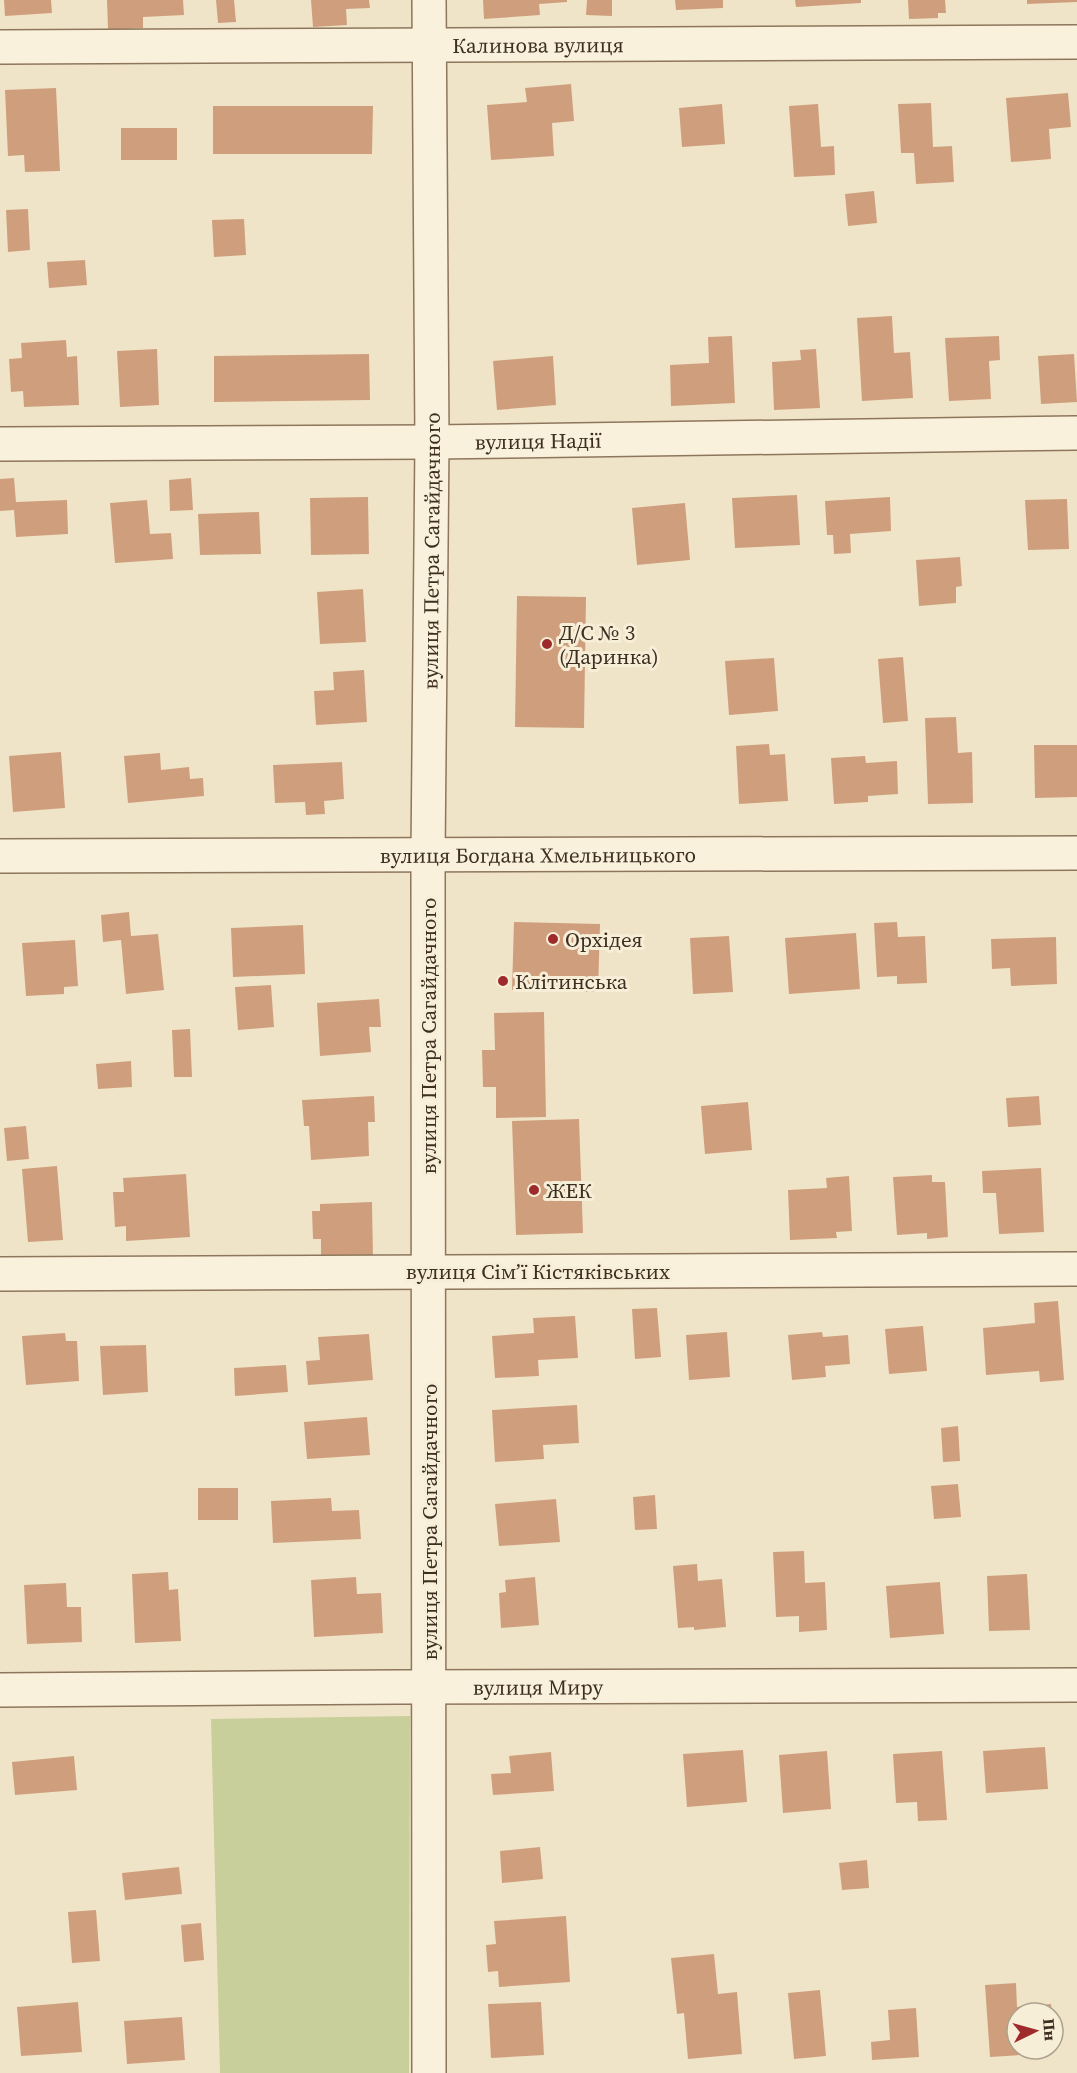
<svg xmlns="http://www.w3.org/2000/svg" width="1077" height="2073" font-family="'Source Serif 4',serif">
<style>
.green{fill:#c9cf9b}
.building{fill:#cf9f7d}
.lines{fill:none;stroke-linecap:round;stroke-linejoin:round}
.minor-casing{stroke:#8d765c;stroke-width:36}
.minor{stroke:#faf1dc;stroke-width:33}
.poi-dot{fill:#9e2a2b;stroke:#f7eed8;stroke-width:2}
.labels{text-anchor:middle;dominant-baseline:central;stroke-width:6;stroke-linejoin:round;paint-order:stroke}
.street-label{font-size:21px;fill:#3d2e20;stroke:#f7eed8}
.poi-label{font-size:21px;fill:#3d2e20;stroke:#f7eed8;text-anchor:start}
</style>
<rect width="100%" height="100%" fill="#f0e4c8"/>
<!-- green -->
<path class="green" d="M410,1716L409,2073H220L211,1719Z"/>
<!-- building -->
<g class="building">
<path d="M4,0H51L52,13L5,16Z"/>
<path d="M107,0H183L184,15L143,17V28L108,30Z"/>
<path d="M216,0H234L236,22L218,23Z"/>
<path d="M311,0H369L370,8L346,9L347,25L313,27Z"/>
<path d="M483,0H567V2L539,4L540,15L484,19Z"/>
<path d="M587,0H612V16L586,15Z"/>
<path d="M675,0H723V8L676,10Z"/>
<path d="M795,0H861V3L796,7Z"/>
<path d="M908,0H945L946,13H938V18L909,19Z"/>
<path d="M1027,0H1077V2L1027,4Z"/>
<path d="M571,84L574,121L552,123L554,156L491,160L487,105L527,102L525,88Z"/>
<path d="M56,88L60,171L25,172L24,155L8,156L5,90Z"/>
<path d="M1068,93L1071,127L1049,129L1051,159L1011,162L1006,98Z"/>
<path d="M931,103L933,147L952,146L954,182L916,184L914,153H901L898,104Z"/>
<path d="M722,104L725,144L682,147L679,108Z"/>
<path d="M818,104L821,147L834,146L835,175L794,177L789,106Z"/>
<path d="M213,106H373L372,154H213Z"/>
<rect x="121" y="128" width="56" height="32"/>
<path d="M874,191L877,223L848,226L845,194Z"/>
<path d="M28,209L30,250L8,252L6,210Z"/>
<path d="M244,219L246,255L214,257L212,220Z"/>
<path d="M85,260L87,285L49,288L47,262Z"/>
<path d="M892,316L894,353L910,352L913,398L862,401L857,318Z"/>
<path d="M732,336L735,403L671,406L670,365L709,363L708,337Z"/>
<path d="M999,336L1000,360L989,361L991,399L949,401L945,338Z"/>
<path d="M66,340L67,357L77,356L79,405L24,407L23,391L11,392L9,359L22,358L21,343Z"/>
<path d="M157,349L159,405L120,407L117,351Z"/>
<path d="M816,349L820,408L774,410L772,362L801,360L800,350Z"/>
<path d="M369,354L370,400L214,402V356Z"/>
<path d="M1074,354L1077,402L1041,404L1038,356Z"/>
<path d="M553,356L556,405L497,410L493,361Z"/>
<path d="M14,478L16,502L67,500L68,534L16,537L14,510L0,511V479Z"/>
<path d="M191,478L193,510L170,511L169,480Z"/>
<path d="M797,495L800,545L735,548L732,498Z"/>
<path d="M368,497L369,554L311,555L310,498Z"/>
<path d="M890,497L891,531L850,534L851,553L834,554L833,535H827L825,501Z"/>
<path d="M1067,499L1069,549L1028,550L1025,500Z"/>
<path d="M147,500L150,534L171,533L173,559L115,563L110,503Z"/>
<path d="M685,503L690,560L637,565L632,508Z"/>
<path d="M259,512L261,554L200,555L198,514Z"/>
<path d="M960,557L962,586L956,587V603L919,606L916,560Z"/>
<path d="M363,589L366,642L320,644L317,592Z"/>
<path d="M517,596L586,597L584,728L515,727Z"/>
<path d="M903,657L908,721L883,723L878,659Z"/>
<path d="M774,658L778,711L729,715L725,661Z"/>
<path d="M364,670L367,722L316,725L314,691L334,690L333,672Z"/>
<path d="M956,717L958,753L972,752L973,803L928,804L925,718Z"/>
<path d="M769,744L770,755L785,754L788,801L739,804L736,746Z"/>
<path d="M1034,745H1077V797L1035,798Z"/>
<path d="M61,752L65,808L13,812L9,756Z"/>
<path d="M160,753L161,770L189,767L190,779L203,778L204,796L128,803L124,756Z"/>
<path d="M865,756L866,763L897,761L898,794L868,796V802L834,804L831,758Z"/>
<path d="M342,762L344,799L324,801L325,814L306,815L305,802L275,803L273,765Z"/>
<path d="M129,912L131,936L158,934L164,990L126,994L121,940L103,942L101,915Z"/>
<path d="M514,922L600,924L598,992L512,990Z"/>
<path d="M897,922L898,937L925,936L927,983L897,984V976L877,977L874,923Z"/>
<path d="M303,925L305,974L233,977L231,928Z"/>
<path d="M856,933L860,989L789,994L785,938Z"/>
<path d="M729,936L733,992L693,994L690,938Z"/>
<path d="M1056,937L1057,984L1011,986L1010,968L992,969L991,939Z"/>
<path d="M75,940L78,986L64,987V994L26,996L22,943Z"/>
<path d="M271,985L274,1027L238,1030L235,987Z"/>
<path d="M379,999L381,1027H369L371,1052L320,1056L317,1003Z"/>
<path d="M544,1012L546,1117L496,1118V1087H483L482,1050H495L494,1013Z"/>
<path d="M190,1029L192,1077H174L172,1030Z"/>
<path d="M131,1061L132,1087L98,1089L96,1064Z"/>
<path d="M374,1096L375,1122H368L369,1156L311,1160L309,1126H304L302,1100Z"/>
<path d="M1039,1096L1041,1125L1008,1127L1006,1098Z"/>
<path d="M748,1102L752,1150L705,1154L701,1106Z"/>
<path d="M579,1119L583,1233L516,1235L512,1121Z"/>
<path d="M26,1126L29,1159L7,1161L4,1128Z"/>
<path d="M57,1166L63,1240L28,1242L22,1169Z"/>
<path d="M1041,1168L1044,1232L999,1234L996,1193H983L982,1171Z"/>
<path d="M186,1174L190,1237L126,1241V1226L115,1227L113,1192H124L123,1178Z"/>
<path d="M932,1175V1182H945L948,1237L927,1239V1233L897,1235L893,1177Z"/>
<path d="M849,1176L852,1231L836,1232L837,1238L790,1240L788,1190L827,1188L826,1178Z"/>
<path d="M372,1202L373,1258L321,1259V1239H313L312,1211H320V1204Z"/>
<path d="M1058,1301L1064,1380L1040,1382L1039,1371L986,1375L983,1328L1035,1323L1034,1303Z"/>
<path d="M657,1308L661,1357L635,1359L632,1309Z"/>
<path d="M575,1316L578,1358L538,1360L539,1376L495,1378L492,1336L534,1333L533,1318Z"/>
<path d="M923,1326L927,1371L889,1374L885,1329Z"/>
<path d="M727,1332L730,1377L689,1380L686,1335Z"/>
<path d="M822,1332L823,1337L848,1335L850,1364L825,1366L826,1377L792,1380L788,1335Z"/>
<path d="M65,1333L66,1341H77L79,1381L26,1385L22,1336Z"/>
<path d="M369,1334L373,1380L308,1385L306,1361L320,1360L318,1337Z"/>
<path d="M146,1345L148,1392L103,1395L100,1346Z"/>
<path d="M286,1365L288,1392L235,1396L234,1368Z"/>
<path d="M577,1405L579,1443L543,1445L544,1459L495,1462L492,1410Z"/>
<path d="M367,1417L370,1455L307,1459L304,1422Z"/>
<path d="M958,1426L960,1461L943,1462L941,1428Z"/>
<path d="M958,1484L961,1517L934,1519L931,1486Z"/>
<rect x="198" y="1488" width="40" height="32"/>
<path d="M655,1495L657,1529L635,1530L633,1497Z"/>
<path d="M331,1498L332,1511L359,1510L361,1539L273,1543L271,1501Z"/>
<path d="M556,1499L560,1542L499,1546L495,1504Z"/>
<path d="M804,1551L805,1583L825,1582L827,1630L799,1632V1616L776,1617L773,1552Z"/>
<path d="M697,1564L698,1581L722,1579L726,1627L694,1630V1627L678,1628L673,1566Z"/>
<path d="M168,1572L169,1590L178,1589L181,1641L135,1643L132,1574Z"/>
<path d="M1027,1574L1030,1630L989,1631L987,1576Z"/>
<path d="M356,1577L357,1594L381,1593L383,1633L314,1637L311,1580Z"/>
<path d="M535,1577L539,1625L501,1628L499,1593L506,1592L505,1580Z"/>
<path d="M940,1582L944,1634L890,1638L886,1586Z"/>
<path d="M66,1583L67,1607H81L82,1642L27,1644L24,1585Z"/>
<path d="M1045,1747L1048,1789L986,1793L983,1751Z"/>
<path d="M743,1750L747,1802L687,1807L683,1754Z"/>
<path d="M827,1751L831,1809L783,1813L779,1755Z"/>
<path d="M942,1751L947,1820L918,1821L917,1802L896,1803L893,1754Z"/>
<path d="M551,1752L554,1791L493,1795L491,1774L511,1773L509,1756Z"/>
<path d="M74,1756L77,1790L15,1795L12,1762Z"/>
<path d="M540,1847L543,1879L502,1883L500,1851Z"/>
<path d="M867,1860L869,1888L842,1890L839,1863Z"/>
<path d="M179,1867L182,1894L125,1900L122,1873Z"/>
<path d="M96,1910L100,1961L72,1963L68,1912Z"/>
<path d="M566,1916L570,1982L499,1987L498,1971L488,1972L486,1945L496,1944L494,1921Z"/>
<path d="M201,1923L204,1960L184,1962L181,1925Z"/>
<path d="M714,1954L718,1994L737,1992L742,2054L688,2059L684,2013L677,2014L671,1958Z"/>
<path d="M1016,1983L1017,2007L1051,2004L1052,2013H1017V2049H1020V2055L990,2057L985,1985Z"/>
<path d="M820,1990L826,2056L794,2059L788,1993Z"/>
<path d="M78,2002L82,2052L21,2056L17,2007Z"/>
<path d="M541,2002L544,2055L491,2058L488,2004Z"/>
<path d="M916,2008L919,2057L872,2060L871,2042L890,2040L888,2010Z"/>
<path d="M182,2017L185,2060L127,2064L124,2021Z"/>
</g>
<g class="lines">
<!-- minor casing -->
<g class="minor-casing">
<g id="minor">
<path id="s1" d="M0,47L1077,42"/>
<path id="s2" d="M0,444L432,442L1077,433"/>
<path id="s3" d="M0,856L1077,853"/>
<path d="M0,1274L1077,1269"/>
<path id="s4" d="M0,1690L397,1687L1077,1685"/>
<path id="s5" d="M429,2073L428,855L432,442L429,0"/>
</g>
</g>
<!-- minor -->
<use href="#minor" class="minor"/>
</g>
<!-- markers -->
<g class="poi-dot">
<circle cx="547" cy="644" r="6"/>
<circle cx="553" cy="939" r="6"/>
<circle cx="503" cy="981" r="6"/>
<circle cx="534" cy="1190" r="6"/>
</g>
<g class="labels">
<!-- street labels -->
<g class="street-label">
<text stroke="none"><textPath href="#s1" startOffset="538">Калинова вулиця</textPath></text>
<text stroke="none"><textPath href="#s2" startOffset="538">вулиця Надії</textPath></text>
<text stroke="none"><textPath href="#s5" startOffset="1522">вулиця Петра Сагайдачного</textPath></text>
<text stroke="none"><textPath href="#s3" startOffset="538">вулиця Богдана Хмельницького</textPath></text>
<text transform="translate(428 1036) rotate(-90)">вулиця Петра Сагайдачного</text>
<text x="538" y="1271">вулиця Сімʼї Кістяківських</text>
<text transform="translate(429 1522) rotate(-90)">вулиця Петра Сагайдачного</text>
<text stroke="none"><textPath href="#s4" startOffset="538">вулиця Миру</textPath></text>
</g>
<!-- poi labels -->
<g class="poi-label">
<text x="559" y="632">Д/С № 3<tspan x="559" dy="24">(Даринка)</tspan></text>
<text x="565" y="939">Орхідея</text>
<text x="515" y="981">Клітинська</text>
<text x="546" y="1190">ЖЕК</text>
</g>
</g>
<!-- north arrow -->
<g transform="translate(1035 2031) rotate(85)"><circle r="28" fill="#f7eed8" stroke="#ada18e" stroke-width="1.5"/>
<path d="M0-4.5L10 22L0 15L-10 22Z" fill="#9e2a2b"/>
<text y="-9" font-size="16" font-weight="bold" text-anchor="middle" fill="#3d2e20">Пн</text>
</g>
</svg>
